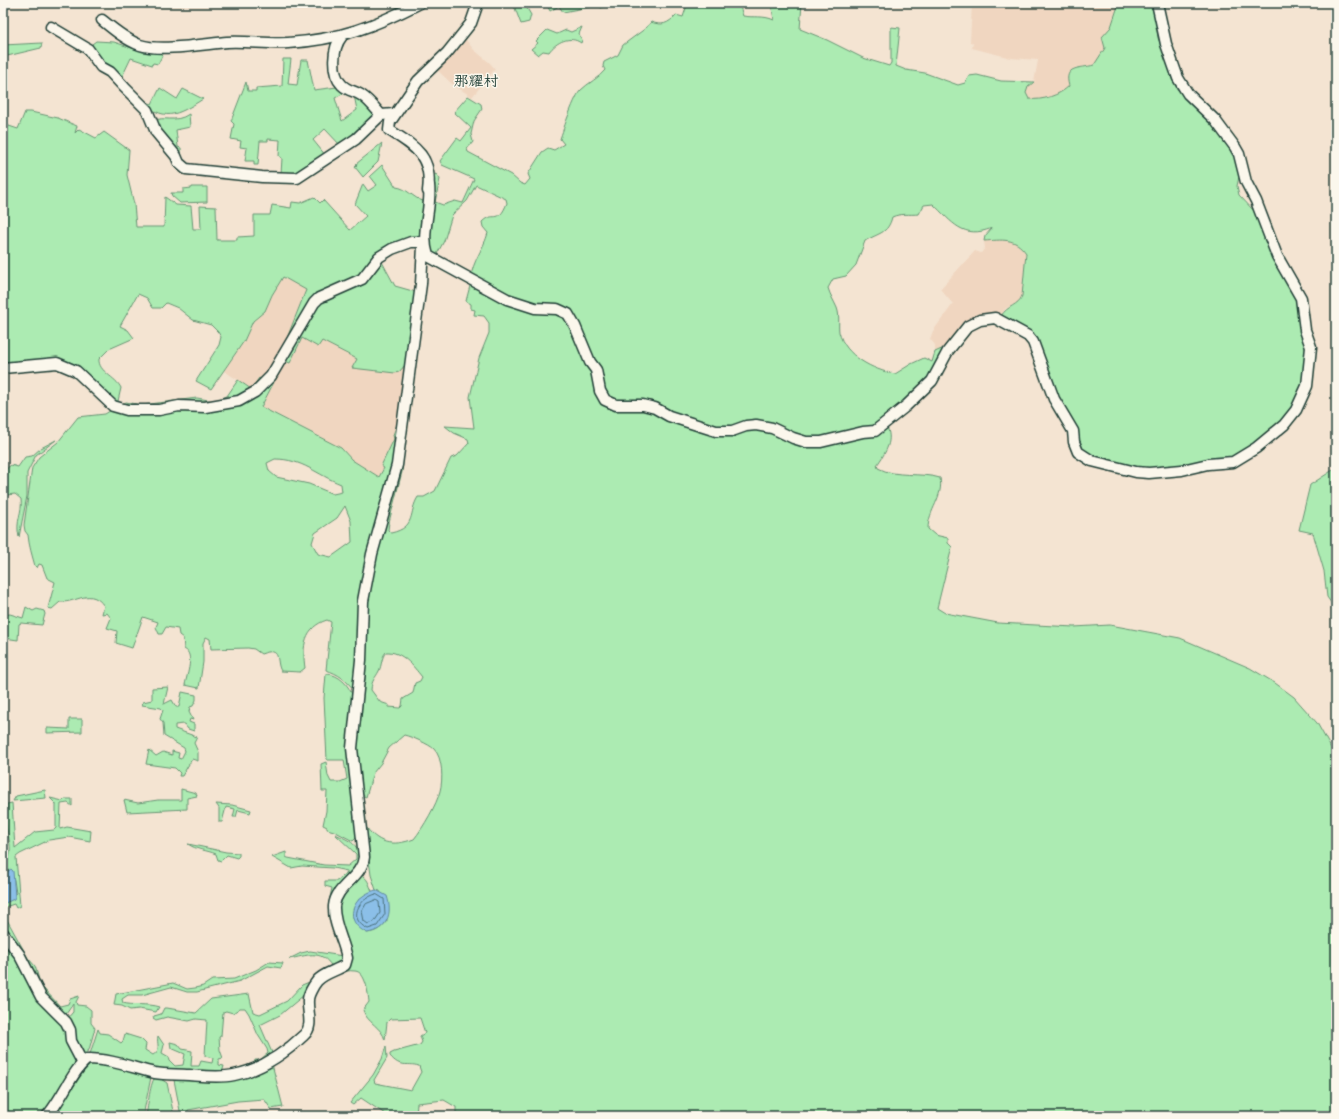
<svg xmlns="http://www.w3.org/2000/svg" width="1339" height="1119" font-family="Mynerve,'LXGW WenKai TC',sans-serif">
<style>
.built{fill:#f0d6c0}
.green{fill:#acebb2;stroke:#669473;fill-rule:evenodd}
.water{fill:#8bbfe8;stroke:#608ba0}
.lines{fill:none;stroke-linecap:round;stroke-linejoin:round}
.shore{stroke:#4a717c;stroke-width:1}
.street-casing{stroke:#1f3d34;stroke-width:13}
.street{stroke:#fbf7ec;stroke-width:10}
.labels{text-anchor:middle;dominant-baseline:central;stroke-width:3;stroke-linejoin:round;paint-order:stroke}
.quarter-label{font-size:15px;fill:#1f3d34;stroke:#fbf7ec}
</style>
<rect width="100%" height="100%" fill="#f4e4d2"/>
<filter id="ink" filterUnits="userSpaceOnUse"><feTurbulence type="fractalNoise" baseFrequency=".025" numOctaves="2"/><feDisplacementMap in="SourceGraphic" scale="8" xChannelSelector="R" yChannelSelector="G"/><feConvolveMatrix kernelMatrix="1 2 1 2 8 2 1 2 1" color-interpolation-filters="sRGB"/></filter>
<g filter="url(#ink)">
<!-- built -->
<g class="built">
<path d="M972,3H1119L1111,27L1107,33L1106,48L1102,56L1094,65L1074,68L1069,86L1063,93L1037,100L1029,99L1026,93L1028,87L1034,82L1038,60L1011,58L972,48L973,43L970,42Z"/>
<path d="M464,39L467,41L473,49L490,63L495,69L472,97L451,83L434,67Z"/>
<path d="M1004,240L1013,241L1020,245L1026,253L1022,296L1019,302L1005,309L1001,316H985L946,347L935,352V345L930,339L933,331L953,304L940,289L975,251L981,253L985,248L984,241Z"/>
<path d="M282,277L307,289L276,365L252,389L224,371L244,341L253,321L265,311L272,295Z"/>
<path d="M302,338L322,341L357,359L353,368L406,364L397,427L393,435L394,439L381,466L384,468L379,477L352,460L341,448L261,407L285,361L290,363Z"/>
</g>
<!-- green -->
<g class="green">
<path d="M513,3H524L531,15L529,22L521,24Z"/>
<path d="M546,3H611L601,8L600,5L563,12L559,6L550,11Z"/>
<path d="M690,3H739L743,16C754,18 763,15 774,20L771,3H802L800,29L827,40L863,58L889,66L891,63V27L900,28L896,66L906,70L925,73L958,85L965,83L969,76L977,75L1001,81L1034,82L1028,87L1026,93L1029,99C1042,101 1060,95 1069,86C1063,65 1080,69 1094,65L1105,48L1102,37L1111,27L1119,3H1153L1158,38L1166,56L1172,79L1177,89L1186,99L1206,115L1235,149L1240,172L1237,186L1239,195L1255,212L1298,300L1306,355L1304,384L1292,413L1235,459L1149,472L1085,455L1064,412L1038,346L1001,316C1008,305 1018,306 1022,296L1026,253C1015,237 1002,240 984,241L985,236L992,228C963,240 952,222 933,204L924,205L919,214C909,215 901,213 892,217C888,234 878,233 865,241L856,265L846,276L833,279L828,288C830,295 834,301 837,308C840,316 838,324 839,332C845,356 873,370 895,374L911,364L924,358L932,362L935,352L946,347L931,379L875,429L807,441L773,426L717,429L606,399L570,313L523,303L471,278C472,262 484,248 488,233L483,227L482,222C494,210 498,226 507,203L506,199L476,185L467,201L452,215L444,241L437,254L433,256L429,246L431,177L436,174L440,179L435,202L443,205L455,201L463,203L474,179L442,165L440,161L457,138L461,141L471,128L454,112L468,96L481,104L482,109L474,121L471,134L473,142L467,149L468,152L511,175L520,183L525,185L530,179L528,174L542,152L548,148L554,150L564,144L560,139C563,130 575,95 581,90C588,83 599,78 605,70L603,66L604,62L618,55L623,45L646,28L651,22C662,26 668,24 676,15L683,17L686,8Z"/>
<path d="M582,27L579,34L582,40L581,43C570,35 556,42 549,52L543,51L538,55L531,49L538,43L536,41L547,30L557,34L566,30L571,32Z"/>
<path d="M96,41L114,42L135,49L164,52L158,64L153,63L152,65L131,58L121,79C112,71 94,56 92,44Z"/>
<path d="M42,43L41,48L3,57V45Z"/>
<path d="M283,59H291L288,84L297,85L301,60H308L314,90L337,87L346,92L335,98L342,121L357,110L354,95L373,111L372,118L341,146L325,129L313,140L326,156L299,174H281L282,158L279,156L280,140L268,139V141H260L258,165H254V161H245L247,148L240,147L241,141L231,139L234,124L231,121L246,82L248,91H256V88L282,86Z"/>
<path d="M160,88L177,99L183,89L203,99C176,116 164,123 139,99L152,104Z"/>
<path d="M25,112H31L58,118L77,126L75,133L79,129L96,138L104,132L129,150L127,175L134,204L136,227H164L165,197L176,205L191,206L193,229H201L200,206L216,207L217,240H237V237L254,236V215H270L272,205L291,208L292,202L300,203L314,197L320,203L323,200L350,230L366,216L355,204L363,184L368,191L377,185L370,176L382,165L396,187C407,188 413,198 423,201L421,238L411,240L365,274L320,295L283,348L306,290L283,277L272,295L265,311L253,321L244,341L211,389L196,381L219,345L221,337L218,332L211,325L193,320L178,308L166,303L161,308H153L147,298L138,294L120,326L128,330L134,338L109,349L99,359C98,372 116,377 121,388L118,401L115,405L67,365L3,366V124L18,129Z"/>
<path d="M189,114L190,127L176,130L178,147L181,148L182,162L155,121C162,115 175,124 189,114Z"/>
<path d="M382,143L378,162L363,177L355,167L357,165L356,164Z"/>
<path d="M192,187H207V202L180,203L172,196L171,193H183V189L192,188Z"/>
<path d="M381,260L395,286L416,292L406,364L399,372L395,373L352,368L357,359L322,341L318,347L302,338L290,363L285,361L261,407L341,448L352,460L379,477L384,468L381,466L394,439L393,435L399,419L394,462L360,611L354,690C346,680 339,674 326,670L331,622L327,620C304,627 302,647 305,668L300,672L281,671C275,661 283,646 261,654L254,649L248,648L211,649L210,639L206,637L203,643V662L199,688L185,685C187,674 195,654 184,649L183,638L179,635L178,629L166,627L162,634H159L156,627L158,622L143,617L132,648L116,643L117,631L107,628L111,618L107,613L102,614L104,606C91,587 77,603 60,602L52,609L48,608L55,582L47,578L42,565L39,564L37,568L35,566C32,555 29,546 28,535L25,531L24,525L32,468L39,457L58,442L78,417L105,414L113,409L159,412L255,394L315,304ZM275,459C303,459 317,475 341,484L342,492L333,494L309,484L276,477L269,471L267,463ZM345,506L351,521L352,542L331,557L318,554L312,543L315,533L337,518Z"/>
<path d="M471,282L566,316L573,326L604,401L642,407L715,433L756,427L806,444L886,425C894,440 886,452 877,465L878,468C896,478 921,472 940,478C944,497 928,510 928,529L935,535L948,538V543L952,547L937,608L945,613L998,623L1074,627L1110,625L1180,638L1250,668L1275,683L1294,697L1317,723L1332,750L1336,765L1334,814L1336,824V1116H456V1107L444,1100L417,1103L416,1115L388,1116L361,1098L353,1105L350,1103L373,1075L382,1059L386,1046L387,1058L374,1080L375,1083L411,1090L421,1072L419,1066C406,1062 401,1069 390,1056V1054L394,1052L420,1045L422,1042L420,1036L425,1033L420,1018L390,1019L387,1022L385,1040C382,1027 367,1023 363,1010L369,1002C368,993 366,972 355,971C349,970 343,972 338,972L342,971L345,941L338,909L341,898L360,875C368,877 369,885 372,891L358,900L367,933C377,932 381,928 387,921L380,891L376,890L371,875L364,824C377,844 392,847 414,839C423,828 437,804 440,791C443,780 443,758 434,749C429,744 412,737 404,735L389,748L381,763L373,773L366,797L362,795L356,744L359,709L365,679V625L370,583L403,440L405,444L402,472L389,522L388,530L391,533C417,527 408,513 418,497H424L435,491L451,458L457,456L469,443L468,439L454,433L445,426L474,428L470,397L479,358L489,333V323L484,316L474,315L475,310L471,309V304L466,301ZM386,652C402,651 413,666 422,677L420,681L415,683L413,693L403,699L402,706L400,708L389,707V705L380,702L371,690C372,679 375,679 379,671C382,665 381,658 386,652Z"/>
<path d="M259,378L264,381L246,397L159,409L121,405L126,402L142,405L197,398L214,401L227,396L238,380L251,389Z"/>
<path d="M56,440L36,455L27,473V496L19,537C15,521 23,512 21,499L15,494L7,495L3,491C3,482 1,471 11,465L18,467L25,457L32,456L41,448Z"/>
<path d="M1336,468V610L1327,597L1324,571L1313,533L1299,530L1310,485Z"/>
<path d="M26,607L33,611L37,609L44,611L45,614L42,625L21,623L19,624L18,640L4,638L3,615L10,614L23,618Z"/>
<path d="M326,674C339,674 349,685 353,697L349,723L348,747L357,837L353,841L334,831L327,829V827L323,825L326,811L327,791H322L321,764L326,762L328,776L331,782H340L347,779L344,760H327L324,698Z"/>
<path d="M168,687L164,704L172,700L176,707H179L182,692L196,695V700L193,706L190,707L189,712L193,720L190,719L189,722L194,724V731L188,729L184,724L175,725V729L197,737L194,743L198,752V761L192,759L182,776H179L180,773L175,768L146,764L149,750L156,756L163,752L172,755V751L179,753L178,758L181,759L185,751L184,748L164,736L163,723L160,719L163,710L161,708L142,705L143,702L152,700V688Z"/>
<path d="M69,719H82V732L47,733V728L69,729Z"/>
<path d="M181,789L196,793L197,796L187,798V809L127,812L124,800L138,803L158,800H181Z"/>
<path d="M45,790L46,798L13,801L16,796Z"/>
<path d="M50,798L63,801L65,799H72V806L68,803L61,804L60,829L67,827L91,831L90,841L69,837L49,840L20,854L16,857L20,906L16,908L14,904L5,907V916L28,958L35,966L41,986L60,1006L68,1004L70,999L79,996L76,1002L77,1005L86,1006L91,1010V1023L95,1028L89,1050L84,1054L82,1053L66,1020L73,1012V1004L64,1017L43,996L3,930V904L16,893L14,880L8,870L3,874V865C16,856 8,838 6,825L3,824V812L7,809V804L12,803L15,848L35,832L54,830L56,828V804Z"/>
<path d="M216,804L232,805L251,810L250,813L238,810L236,817H233L235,809L226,807L222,822H219V808Z"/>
<path d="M335,834C351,841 359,844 361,862L331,902H329L332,888L325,886V881H337L347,873V871L333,868L302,866L291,868L272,857L286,852V857L288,858L324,865L348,866L356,859V854Z"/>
<path d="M188,844L226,852L239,853V856L237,858L227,855L221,861L218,860L216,854C207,850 196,850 188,844Z"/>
<path d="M3,936C21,962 82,1037 75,1067L43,1116H3Z"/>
<path d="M310,951L343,956L342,961L332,967C321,948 306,956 289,959L301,953Z"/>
<path d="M269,962L283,963L281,968L268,966L240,981L197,992H187L171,987L142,995H128L122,999L123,1003C132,1006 147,1003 159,1007L156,1012L139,1009L130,1010L122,1006L114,1005L116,994L173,983L187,989L195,988L203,986L212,980L234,979L256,970Z"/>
<path d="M314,980L304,995L280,1015L260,1025L273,1055L254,1065L255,1060H260L268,1053L267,1049L258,1035L249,1014L245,1008H240L233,1013L226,1011L223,1012L221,1036L219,1037L220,1050L223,1058L219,1059V1065L224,1066L222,1073H172L90,1054L98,1029L100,1033L108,1034L121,1043L123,1041L125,1034L141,1039L146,1044L145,1050L153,1055C162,1050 156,1043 158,1036L164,1045L162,1053L169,1057L170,1061L175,1066L183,1065L185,1054L171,1048L170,1042L178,1044L182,1049L192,1051L191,1066H199L201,1061L212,1063L213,1058L205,1056L207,1020L196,1019L189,1021L167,1017L156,1020L153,1018L154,1016L161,1014L164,1008H167L196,1013L211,999L249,994L253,1012L260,1014L287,1001L302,985Z"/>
<path d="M91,1061L151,1077L143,1116H49L82,1066Z"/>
<path d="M272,1064L283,1107L271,1109L264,1099L238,1101L188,1110V1116H181L174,1080L194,1078Z"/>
<path d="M156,1076L167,1083L174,1116H146C148,1107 150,1081 156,1076Z"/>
</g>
<!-- water -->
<g class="water">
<path d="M11,869L13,871L15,897L14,899L3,904V875Z"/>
<path d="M376,890L387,896C393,914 387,930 367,933C342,921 352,896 376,890Z"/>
</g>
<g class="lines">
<!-- shore -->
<g class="shore">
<path d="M376,894L384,899L385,914L377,926L368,929C347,919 358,899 376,894Z"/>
<path d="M376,900L379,902L380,913L374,922L368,924L364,921L362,911L366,904Z"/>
</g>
<!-- street casing -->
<g class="street-casing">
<g id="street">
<path d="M102,20C113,29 126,40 140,45C161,52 204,44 227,42C247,41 267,44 288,43C339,40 375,26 420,3"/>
<path d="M51,27L88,49L101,67L110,72L125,88L147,110L156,132L176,156L179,163L186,169L262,177L297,178L356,139L381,115L394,114"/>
<path d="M342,36C332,48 331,74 342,85C348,91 355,91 361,95C369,100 375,108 381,115"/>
<path d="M429,185C432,209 420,232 428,256L507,299L535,308L557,309L568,314L575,326L590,362L596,370L600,391L605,400L616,405H643L655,408L669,416L716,431H732L746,426L756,425L772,428L793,438L806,442H821L863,432L875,431L906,406L932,381L948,351L968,326L980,320L995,318L1028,336L1033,342L1054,399L1073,431L1074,442L1078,452L1092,461L1136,472L1149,473L1182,470L1208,464L1233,462L1256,448L1284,425L1296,410L1307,386L1311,347L1305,330L1301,298L1277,256L1256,201L1246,182L1239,154L1235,147L1215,120L1188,94L1178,78L1166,44L1157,3"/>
<path d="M428,191C433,156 414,146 389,130L390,122L418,81L447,53L471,23L478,3"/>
<path d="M3,368L57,363L76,371L113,406L127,410H159L179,406L205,407L239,401L255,392L271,376L314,303L319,298L362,279L379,257L392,249L411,242H423"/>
<path d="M3,933L19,954L41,997L66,1022L70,1030L71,1041L82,1062"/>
<path d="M47,1116C61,1101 74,1067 88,1059C111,1059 133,1068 155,1073C166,1075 178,1074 189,1075C203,1076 220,1078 234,1075C260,1070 285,1053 304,1035C314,1026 307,1012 308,1000C308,995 313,986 317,981C324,973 336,971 345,965L347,958C344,941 333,924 334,906C336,885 362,878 364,857L352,748L361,660L363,601L372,554L397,465L421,284L423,246"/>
</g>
</g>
<!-- street -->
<use href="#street" class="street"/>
</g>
</g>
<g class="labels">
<!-- quarter labels -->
<g class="quarter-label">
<text x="476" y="82">那耀村</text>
</g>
</g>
<!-- margin -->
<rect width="1339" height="1119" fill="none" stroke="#fbf7ec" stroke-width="16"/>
<rect x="8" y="8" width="1323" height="1103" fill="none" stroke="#1f3d34" stroke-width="1.5" filter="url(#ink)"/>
</svg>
